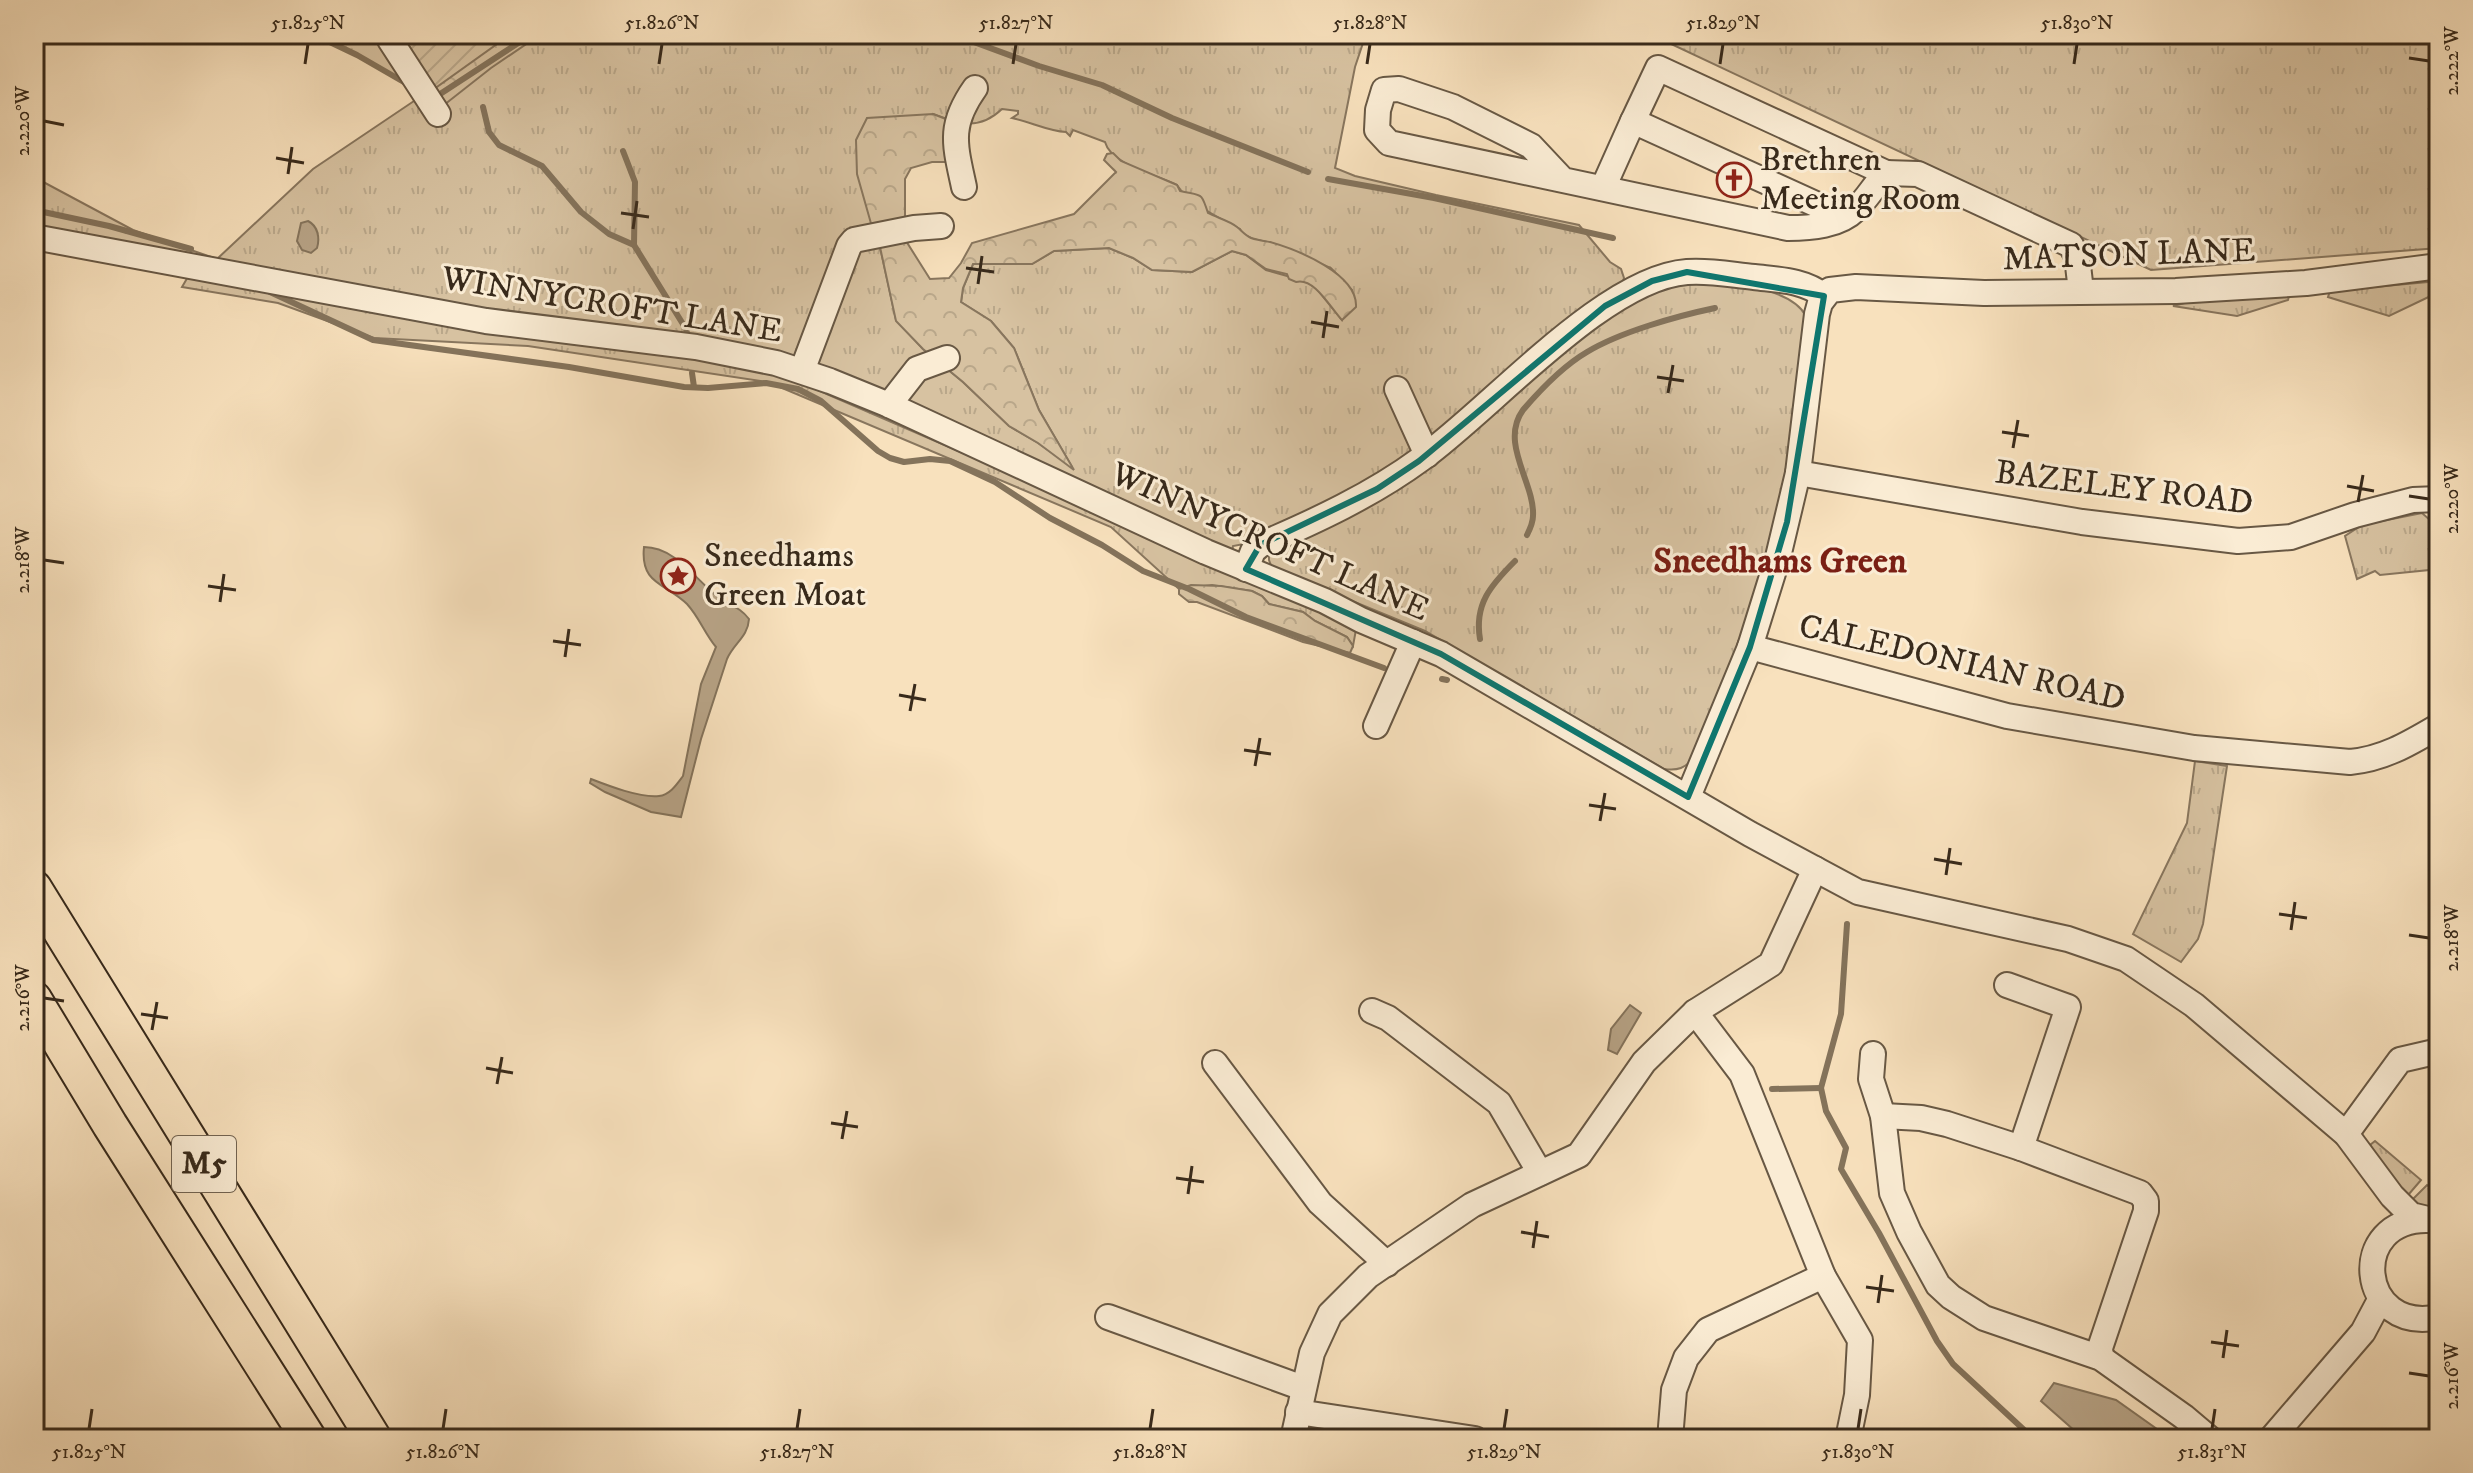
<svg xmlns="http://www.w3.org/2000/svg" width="2473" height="1473" font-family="'IM FELL DW Pica',serif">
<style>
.grass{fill:url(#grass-tufts);stroke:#88765e;stroke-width:2;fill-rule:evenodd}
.forest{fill:url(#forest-crowns);stroke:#88765e;stroke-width:2}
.garden{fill:url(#garden-furrows);stroke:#88765e;stroke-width:2}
.water{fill:#b7a386;stroke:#84735b;stroke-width:2}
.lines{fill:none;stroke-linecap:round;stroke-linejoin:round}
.stream{stroke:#84735b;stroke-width:6}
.minor-casing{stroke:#685844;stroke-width:28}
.highway-casing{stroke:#382a1b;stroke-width:38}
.minor{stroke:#faecd4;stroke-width:24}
.highway{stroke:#f8e1bd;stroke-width:34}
.marked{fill:none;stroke:#0f766e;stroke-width:6;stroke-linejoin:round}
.ticks{fill:none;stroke:#382a1b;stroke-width:3}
.labels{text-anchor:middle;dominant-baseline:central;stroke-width:6;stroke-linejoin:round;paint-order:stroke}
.shield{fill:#faecd4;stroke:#726452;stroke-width:2}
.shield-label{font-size:32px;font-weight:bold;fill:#382a1b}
.poi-label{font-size:34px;fill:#382a1b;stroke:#faecd4;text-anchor:start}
.street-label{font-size:34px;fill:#382a1b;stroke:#faecd4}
.neighbourhood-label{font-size:36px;font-weight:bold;fill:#7a1f14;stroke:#faecd4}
.neatline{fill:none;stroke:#382a1b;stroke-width:3}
.ticks-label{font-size:20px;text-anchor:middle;fill:#382a1b}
</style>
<defs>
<pattern id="grass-tufts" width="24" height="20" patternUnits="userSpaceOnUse" patternTransform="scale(2)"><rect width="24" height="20" fill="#d7c2a1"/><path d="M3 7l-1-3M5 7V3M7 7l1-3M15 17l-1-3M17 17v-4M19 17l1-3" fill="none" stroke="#b9a78a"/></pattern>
<pattern id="forest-crowns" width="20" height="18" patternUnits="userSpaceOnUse" patternTransform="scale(2)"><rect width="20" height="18" fill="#d7c2a1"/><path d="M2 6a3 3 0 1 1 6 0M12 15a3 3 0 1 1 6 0" fill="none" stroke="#b9a78a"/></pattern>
<pattern id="garden-furrows" width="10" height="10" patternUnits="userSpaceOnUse" patternTransform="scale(2)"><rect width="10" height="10" fill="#d7c2a1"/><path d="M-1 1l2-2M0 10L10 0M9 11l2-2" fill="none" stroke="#b9a78a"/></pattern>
</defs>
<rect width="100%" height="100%" fill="#f8e1bd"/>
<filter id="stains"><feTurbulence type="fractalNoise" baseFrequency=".0025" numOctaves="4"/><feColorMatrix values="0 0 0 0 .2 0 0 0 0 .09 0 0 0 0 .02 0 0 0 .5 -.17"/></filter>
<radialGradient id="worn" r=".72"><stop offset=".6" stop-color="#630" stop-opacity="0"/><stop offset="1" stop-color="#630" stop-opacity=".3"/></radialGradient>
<!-- grass -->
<g class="grass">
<path d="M313,34H402L426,75L411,87L357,55Z"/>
<path d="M524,34H949L958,41L963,34H1366L1355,67L1335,168L1355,176L1436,195L1579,225L1610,262L1621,269L1624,278L1620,289L1405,461L1249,543L1233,546L1232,552L867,391L574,327L34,231V177L133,230L217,259L313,169L414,101ZM1002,109L1018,111V114L1012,118C1031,122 1048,131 1066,132L1070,136L1073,130L1105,142C1111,165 1157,175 1177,185C1187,203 1222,219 1240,229L1243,234L1253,239L1272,243L1331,268L1352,290L1342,320L1312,283L1266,270L1246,255L1232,251L1192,272L1152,270L1133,258L1109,248L1054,251L1032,264H973L963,288L961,302L991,321L1014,348L1039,410L1072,467L1038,443L1009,426L963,382L923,349L896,320L880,247L872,227L933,114C959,124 979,131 1002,109Z"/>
<path d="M1650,34H2439V248L2151,270Z"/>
<path d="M189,275L717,361L770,372L806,385L1357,624L1353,646L1347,637L1315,621L1303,612L1269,604L1262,596L1252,591L1212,585L1179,589L1111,527L768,382L528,346L374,338L278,303L182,287Z"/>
<path d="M1671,279C1707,283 1787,281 1806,316L1795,438L1754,610L1694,758C1685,768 1678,771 1664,769L1425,631L1272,568L1269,560V553L1542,360Z"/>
<path d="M2439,281V292L2389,316L2328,297L2330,291Z"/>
<path d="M2289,296L2288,300L2237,316L2173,306L2200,299Z"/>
<path d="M2422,513L2439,528V569L2380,575L2375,571L2357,579L2345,536L2362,525Z"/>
<path d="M2195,761L2227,766L2203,924L2198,939L2181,962L2133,934L2187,823Z"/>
<path d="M2375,1141L2421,1180L2403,1201L2370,1145Z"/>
<path d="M2427,1185L2439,1194V1218L2408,1204Z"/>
</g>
<!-- forest -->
<g class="forest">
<path d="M508,34H541L491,68L444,105L429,90Z"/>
<path d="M933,114L951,121L952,162H932L911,168L905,179V222L872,227L857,174L856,140L867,118Z"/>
<path d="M1113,153L1121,161L1177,185L1180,191C1202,196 1201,191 1208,213C1217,218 1228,220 1237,227C1242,231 1245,235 1251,238C1257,240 1264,241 1270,242C1298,250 1358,274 1356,307L1342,320C1330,307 1314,277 1296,282L1289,279L1287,274L1266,269L1246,255L1232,251L1192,272L1152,270L1133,258L1109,248L1054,251L1032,264H973L963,288L961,302L991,321L1014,348L1039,410L1074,470L1038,443L1009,426L963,382L923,349L896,321L880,247L906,241L930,279L949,278L961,263L972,243L1074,214L1116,172L1104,160L1107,154Z"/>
<path d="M1191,585L1221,586L1252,591L1262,596L1269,604L1303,612L1315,621L1347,637L1353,646L1350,653L1303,642L1197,602H1189L1179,594V589Z"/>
</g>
<!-- garden -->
<path class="garden" d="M402,34H511L434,89Z"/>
<!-- water -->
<g class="water">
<path d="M308,221C318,226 320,238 317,248L311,253L302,250L297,241L301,223Z"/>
<path d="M644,547C675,547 695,579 718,597C730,607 738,605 749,619C748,637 734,643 727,659L701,739L681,817L651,812L605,792L590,783L591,779C609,786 640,798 659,796C670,795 677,784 683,776L701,684L716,647C705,634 699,617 687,604C666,583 640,585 644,547Z"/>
<path d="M1630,1005L1641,1013L1617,1054L1608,1050L1611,1029Z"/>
<path d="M2054,1383L2116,1400L2171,1439H2084L2041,1401Z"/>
</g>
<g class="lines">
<!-- stream -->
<g class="stream">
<path d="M313,34L357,55L409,85"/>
<path d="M959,34L971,41L1039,66L1102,85L1172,118L1308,172"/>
<path d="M434,98L532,34"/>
<path d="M483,107L489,132L499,145L542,166L581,212L609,234L634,245"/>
<path d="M623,151L635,182L634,245L686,329L689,341"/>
<path d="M1328,179L1434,198L1613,238"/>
<path d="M34,210L109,226L191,249"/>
<path d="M270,292L373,340L569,367L684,387L708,388L766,383L798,389L821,401L878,451L890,458L904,462L930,459L950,461L995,482L1050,518L1102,545L1143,571L1189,589L1246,617L1384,668"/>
<path d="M692,373L694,387"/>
<path d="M1527,535C1530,529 1533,523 1533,516C1535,483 1499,443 1523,410C1541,389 1563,366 1587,352C1620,332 1677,316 1715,308"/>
<path d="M1480,639C1474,604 1491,585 1515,561"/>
<path d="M1442,679L1447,680"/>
<path d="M1847,924L1841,1014L1821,1088L1826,1111L1846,1148L1841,1169L1879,1233L1937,1341L1953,1364L2034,1439"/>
<path d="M1772,1089L1821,1088"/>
</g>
<!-- minor casing -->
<g class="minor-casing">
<g id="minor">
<path d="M390,40L438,114"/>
<path d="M1633,121L1658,68L1886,173"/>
<path d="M1562,179L1531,146L1453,107L1399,89L1384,90L1378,110L1377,130L1389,143L1788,228C1811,228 1839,226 1856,209C1867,199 1875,184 1886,173L1918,174L2071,245L2077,257L2081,291"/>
<path d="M964,187C955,145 948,126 975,88"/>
<path d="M1603,188L1633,121L1844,217"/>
<path d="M34,237L486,321L696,347L776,363L830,381L889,405L1206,552L1325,601L1361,620L1441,654L1750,834L1858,892L2068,939L2126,959L2194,1005L2346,1134L2392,1196L2411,1215L2432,1220"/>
<path d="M802,371L849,246L854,240L914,228L941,226"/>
<path d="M1397,389L1427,455"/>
<path d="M889,405L917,369L947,358"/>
<path d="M1798,473L2082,522L2238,541L2291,537L2355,515L2413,500L2439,499"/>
<path d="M1246,569L1253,551L1260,545C1316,521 1372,495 1421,459C1490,410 1604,278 1687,272C1709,270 1733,275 1754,277C1779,280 1804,280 1824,296"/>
<path d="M1750,647L2007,716L2194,748L2350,762C2384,759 2410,743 2439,726"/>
<path d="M1376,726L1413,642"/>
<path d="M1688,797L1750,647L1778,557L1798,473L1817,314L1820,303L1830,290L1856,287L1984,293L2176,291L2306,283L2439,266"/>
<path d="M2007,985L2068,1007L2021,1148"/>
<path d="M1372,1011L1388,1018L1499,1103L1540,1173"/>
<path d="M1695,1012L1742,1074L1823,1276L1860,1340L1857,1395L1848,1439"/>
<path d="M1873,1054L1871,1079L1883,1116L1892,1193L1909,1232L1938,1285L1951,1297L1984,1318L2101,1358L2184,1417L2210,1439"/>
<path d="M1215,1063L1320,1203L1387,1264"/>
<path d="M1883,1116L1921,1118L1947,1124L2021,1148L2140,1193L2146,1201V1211L2100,1348L2101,1358"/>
<path d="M2346,1134L2400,1060L2439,1051"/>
<path d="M2429,1220C2347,1217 2357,1335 2439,1317"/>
<path d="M1108,1317L1303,1388"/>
<path d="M1298,1412L1475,1439"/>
<path d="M1293,1439L1312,1353L1330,1314L1368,1276L1472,1205L1579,1155L1644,1062L1695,1012L1771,964L1815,869"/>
<path d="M1670,1439L1674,1390L1686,1358L1708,1330L1823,1276"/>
<path d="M2271,1439L2363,1332L2380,1300"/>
</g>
</g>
<!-- highway casing -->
<g class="highway-casing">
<g id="highway">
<path d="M34,888L374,1439"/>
<path d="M34,999L110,1125L309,1439"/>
</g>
</g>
<!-- minor -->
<use href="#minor" class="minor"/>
<!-- highway -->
<use href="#highway" class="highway"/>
</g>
<!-- marked area -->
<path class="marked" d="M1687,272L1824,296L1787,522L1750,647L1688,797L1441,654L1246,569L1260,545L1377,489L1419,461L1605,306L1652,281Z"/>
<!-- ticks -->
<path class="ticks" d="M2409,58L2429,61M305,64L308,44M659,64L662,44M1013,64L1016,44M1367,64L1370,44M1720,64L1723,44M2074,64L2077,44M44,121L64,125M276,158L304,163M288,174L292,147M621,213L649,217M633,229L637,201M966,268L994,272M978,284L982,256M1311,322L1339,327M1323,338L1327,311M1657,377L1684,381M1668,393L1673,365M2002,432L2029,436M2013,448L2018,420M2347,486L2374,491M2409,496L2429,499M2358,502L2363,475M44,560L64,563M208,586L236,590M220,602L224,574M553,641L581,645M565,657L569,629M899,695L926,700M910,711L915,684M1244,750L1271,754M1255,766L1260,738M1589,805L1616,809M1600,821L1605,793M1934,859L1962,864M1946,875L1950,848M2279,914L2307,918M2291,930L2295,902M2409,935L2429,938M44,998L64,1001M141,1014L168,1018M152,1030L157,1002M486,1068L513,1073M497,1084L502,1057M831,1123L858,1127M842,1139L847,1111M1176,1178L1204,1182M1188,1194L1192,1166M1521,1232L1549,1237M1533,1248L1537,1221M1866,1287L1894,1291M1878,1303L1882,1275M2211,1342L2239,1346M2223,1358L2227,1330M2409,1373L2429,1376M89,1429L92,1409M443,1429L446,1409M797,1429L800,1409M1150,1429L1153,1409M1504,1429L1507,1409M1858,1429L1861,1409M2212,1429L2215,1409"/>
<!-- icons -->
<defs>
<g id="church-ring" transform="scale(1.8)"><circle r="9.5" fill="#faecd4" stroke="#8f2418" stroke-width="1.5"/><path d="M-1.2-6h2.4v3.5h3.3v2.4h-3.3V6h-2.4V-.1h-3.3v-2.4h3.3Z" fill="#8f2418"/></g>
<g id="sight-ring" transform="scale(1.8)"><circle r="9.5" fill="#faecd4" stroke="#8f2418" stroke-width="1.5"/><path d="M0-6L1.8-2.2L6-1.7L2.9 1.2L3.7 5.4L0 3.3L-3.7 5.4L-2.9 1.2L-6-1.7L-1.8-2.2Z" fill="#8f2418"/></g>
</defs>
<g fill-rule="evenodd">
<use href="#church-ring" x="1734" y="180"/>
<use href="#sight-ring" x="678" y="576"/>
</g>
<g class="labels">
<!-- shield labels -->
<rect class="shield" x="172" y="1136" width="64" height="56" rx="6"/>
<g class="shield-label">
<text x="204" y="1164">M5</text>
</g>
<!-- poi labels -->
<g class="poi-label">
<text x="1760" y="160">Brethren<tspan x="1760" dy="39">Meeting Room</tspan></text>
<text x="704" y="556">Sneedhams<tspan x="704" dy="39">Green Moat</tspan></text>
</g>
<!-- street labels -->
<g class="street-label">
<text transform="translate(2129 255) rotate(-2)">MATSON LANE</text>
<text transform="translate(612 305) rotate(9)">WINNYCROFT LANE</text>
<text transform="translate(2124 488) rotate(7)">BAZELEY ROAD</text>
<text transform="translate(1270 542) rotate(24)">WINNYCROFT LANE</text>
<text transform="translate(1962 663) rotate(13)">CALEDONIAN ROAD</text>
</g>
<!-- neighbourhood labels -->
<g class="neighbourhood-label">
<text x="1780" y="561">Sneedhams Green</text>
</g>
</g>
<!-- margin -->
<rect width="2473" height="1473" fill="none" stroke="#f8e1bd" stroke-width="88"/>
<rect x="44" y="44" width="2385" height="1385" class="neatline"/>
<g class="ticks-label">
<text x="308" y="29">51.825°N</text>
<text x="662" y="29">51.826°N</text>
<text x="1016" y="29">51.827°N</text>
<text x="1370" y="29">51.828°N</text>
<text x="1723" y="29">51.829°N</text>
<text x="2077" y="29">51.830°N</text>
<text transform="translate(2451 61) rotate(-90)" y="7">2.222°W</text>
<text transform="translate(22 121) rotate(-90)" y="7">2.220°W</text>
<text transform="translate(2451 499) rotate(-90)" y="7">2.220°W</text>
<text transform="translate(22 560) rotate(-90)" y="7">2.218°W</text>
<text transform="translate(2451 938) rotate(-90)" y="7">2.218°W</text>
<text transform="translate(22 998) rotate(-90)" y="7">2.216°W</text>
<text transform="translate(2451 1376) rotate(-90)" y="7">2.216°W</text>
<text x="89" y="1458">51.825°N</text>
<text x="443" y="1458">51.826°N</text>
<text x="797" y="1458">51.827°N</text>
<text x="1150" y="1458">51.828°N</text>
<text x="1504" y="1458">51.829°N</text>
<text x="1858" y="1458">51.830°N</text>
<text x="2212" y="1458">51.831°N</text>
</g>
<rect width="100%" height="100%" filter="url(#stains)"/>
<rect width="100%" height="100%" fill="url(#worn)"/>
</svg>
